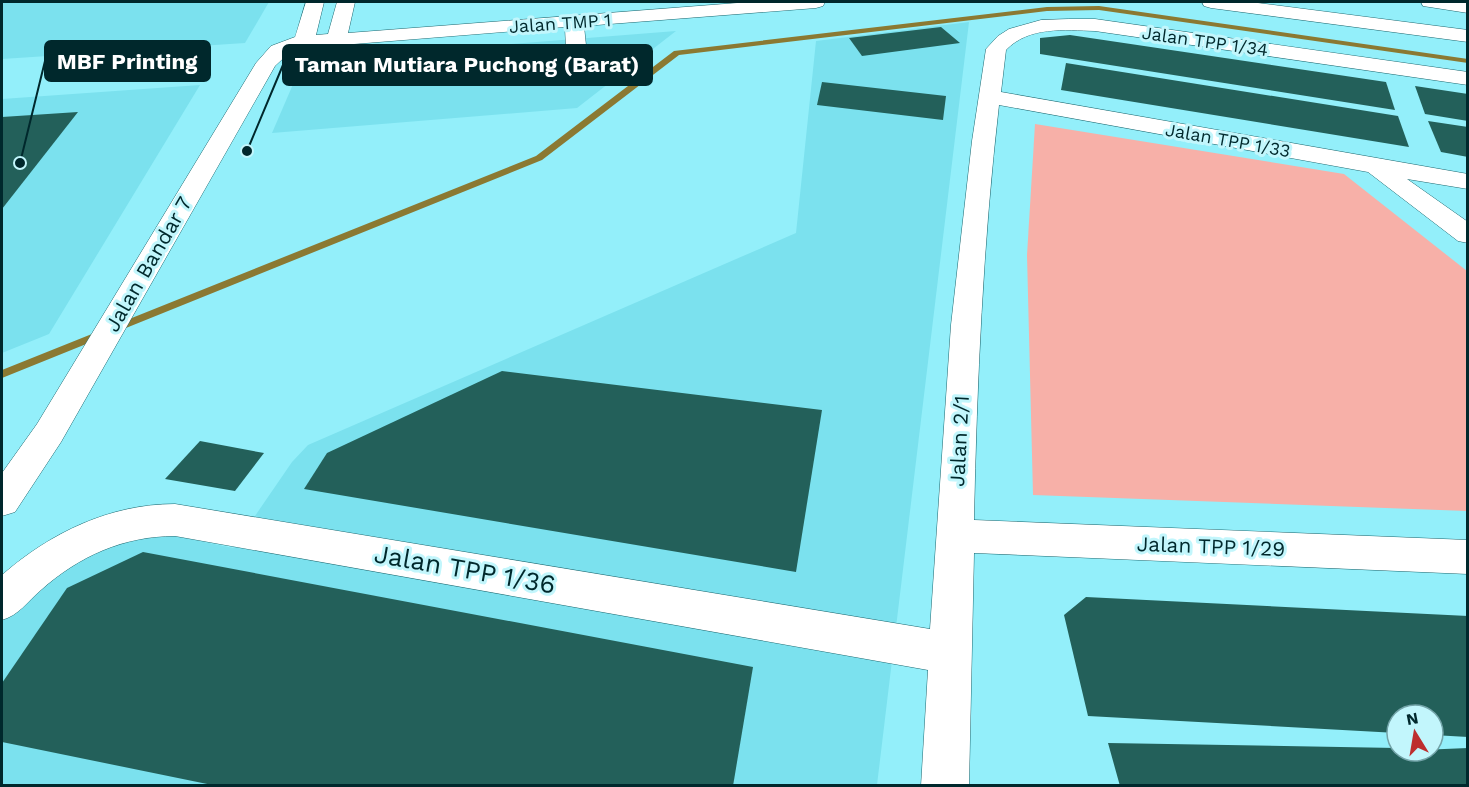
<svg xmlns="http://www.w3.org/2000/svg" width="1469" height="787" font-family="'Work Sans',sans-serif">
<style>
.built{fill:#7be1ee}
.green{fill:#f7b0a8}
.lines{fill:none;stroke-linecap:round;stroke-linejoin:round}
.stream{fill:#8b7932;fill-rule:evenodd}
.building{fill:#23605a}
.street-casing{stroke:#1e6870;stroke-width:1}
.street{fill:#fff;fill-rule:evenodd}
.labels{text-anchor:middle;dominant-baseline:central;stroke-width:6;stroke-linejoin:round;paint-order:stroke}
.far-street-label{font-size:18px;fill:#00282c;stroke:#c2f6fc}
.street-label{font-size:21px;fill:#00282c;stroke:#c2f6fc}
.near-street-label{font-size:26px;fill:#00282c;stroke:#c2f6fc}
.leader{fill:none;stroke:#00282c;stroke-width:2}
.callout-dot{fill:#00282c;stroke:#c2f6fc;stroke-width:2}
.callout{fill:#00282c;stroke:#00282c;stroke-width:2}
.callout-label{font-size:22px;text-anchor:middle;font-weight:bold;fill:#fff}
</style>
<rect width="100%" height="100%" fill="#93effa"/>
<!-- built -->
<g class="built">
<path d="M2,2H269L245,43L2,59Z"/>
<path d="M969,22L877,785L2,786V575L91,551L127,537L166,534L233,548L292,462L308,445L796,233L816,41Z"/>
<path d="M676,31L577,108L272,133L297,75L331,58Z"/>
<path d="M200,85L49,334L2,353V99Z"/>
</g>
<!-- green -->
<path class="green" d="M1035,124L1344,174L1467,271V511L1033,495L1027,255Z"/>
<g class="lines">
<!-- stream -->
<path class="stream" d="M1099,6L1468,59V63L1099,10L1047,11L679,55L542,160L2,378V370L536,156L674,51L1047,7Z"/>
</g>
<!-- building -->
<g class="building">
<path d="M941,27L960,43L862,56L849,38Z"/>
<path d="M1070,35L1386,82L1395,110L1040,54V38Z"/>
<path d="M1066,63L1398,116L1409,147L1061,90Z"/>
<path d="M822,82L946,96L943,120L817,105Z"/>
<path d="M1415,86L1468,94V121L1425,114Z"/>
<path d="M78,112L2,209V117Z"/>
<path d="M1428,121L1468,127V157L1441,152Z"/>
<path d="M502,371L822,410L796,572L304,489L327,453Z"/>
<path d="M200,441L264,453L235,491L165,479Z"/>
<path d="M143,552L753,667L733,786H217L2,742V683L67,588Z"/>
<path d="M1086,597L1468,616V737L1433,735V715H1397V733L1088,716L1064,615Z"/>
<path d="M1108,743L1397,748V751L1468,748V786H1120Z"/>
</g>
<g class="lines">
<!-- street casing -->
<g class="street-casing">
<g id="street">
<path d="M306,2H324L316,35L328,34L337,2H355L348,33L750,2H825L823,6L816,8L584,26L587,55L584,59L577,61L335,83L327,82L324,77L327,72L335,71L566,50L565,27L304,48L290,52L275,66L61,442L15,512L2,516V473L37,424L256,63L271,46L295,37Z"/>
<path d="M1202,2H1250L1468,30V42L1211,8L1204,6Z"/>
<path d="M1421,2H1468V13L1423,6Z"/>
<path d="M1069,19H1095L1468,72V85L1095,31C1064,30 1029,26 1006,50L1001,92L1468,174V189L1407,179L1468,222V243L1458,241L1368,172L999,105C983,243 977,382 974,520L1468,540V574L974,553L969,786H921L928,670L175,536C124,536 79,556 41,590C27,602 19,615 2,620V575C50,533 110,504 175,504L930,629L951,325L972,141L986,49L998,36L1009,29L1041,20Z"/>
</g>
</g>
<!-- street -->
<use href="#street" class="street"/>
</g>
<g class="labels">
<!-- far-street labels -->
<g class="far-street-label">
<text transform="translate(560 23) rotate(-4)">Jalan TMP 1</text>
<text transform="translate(1205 41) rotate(8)">Jalan TPP 1/34</text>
<text transform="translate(1228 140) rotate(10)">Jalan TPP 1/33</text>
</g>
<!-- street labels -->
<g class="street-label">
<text transform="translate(148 264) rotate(-60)">Jalan Bandar 7</text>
<text transform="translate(959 441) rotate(-87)">Jalan 2/1</text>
<text transform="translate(1211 546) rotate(2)">Jalan TPP 1/29</text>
</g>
<!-- near-street labels -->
<g class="near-street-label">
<text transform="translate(465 569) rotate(10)">Jalan TPP 1/36</text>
</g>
</g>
<!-- callouts -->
<path class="leader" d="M20 163L45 61M247 151L283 65"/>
<g class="callout-dot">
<circle cx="20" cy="163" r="6"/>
<circle cx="247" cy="151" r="6"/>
</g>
<g class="callout">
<rect x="45" y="41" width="165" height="40" rx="6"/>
<rect x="283" y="45" width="369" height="40" rx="6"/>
</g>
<g class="callout-label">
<text x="127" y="69">MBF Printing</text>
<text x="467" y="72">Taman Mutiara Puchong (Barat)</text>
</g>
<!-- border -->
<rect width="1469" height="787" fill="none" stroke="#00282c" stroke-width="6"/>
<!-- north arrow -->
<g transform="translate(1415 733) rotate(349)"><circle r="28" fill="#c2f6fc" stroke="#74a4a9" stroke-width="1.5"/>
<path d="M0-4.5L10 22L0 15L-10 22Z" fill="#bd2e2e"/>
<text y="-9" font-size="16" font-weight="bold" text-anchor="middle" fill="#00282c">N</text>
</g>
</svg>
